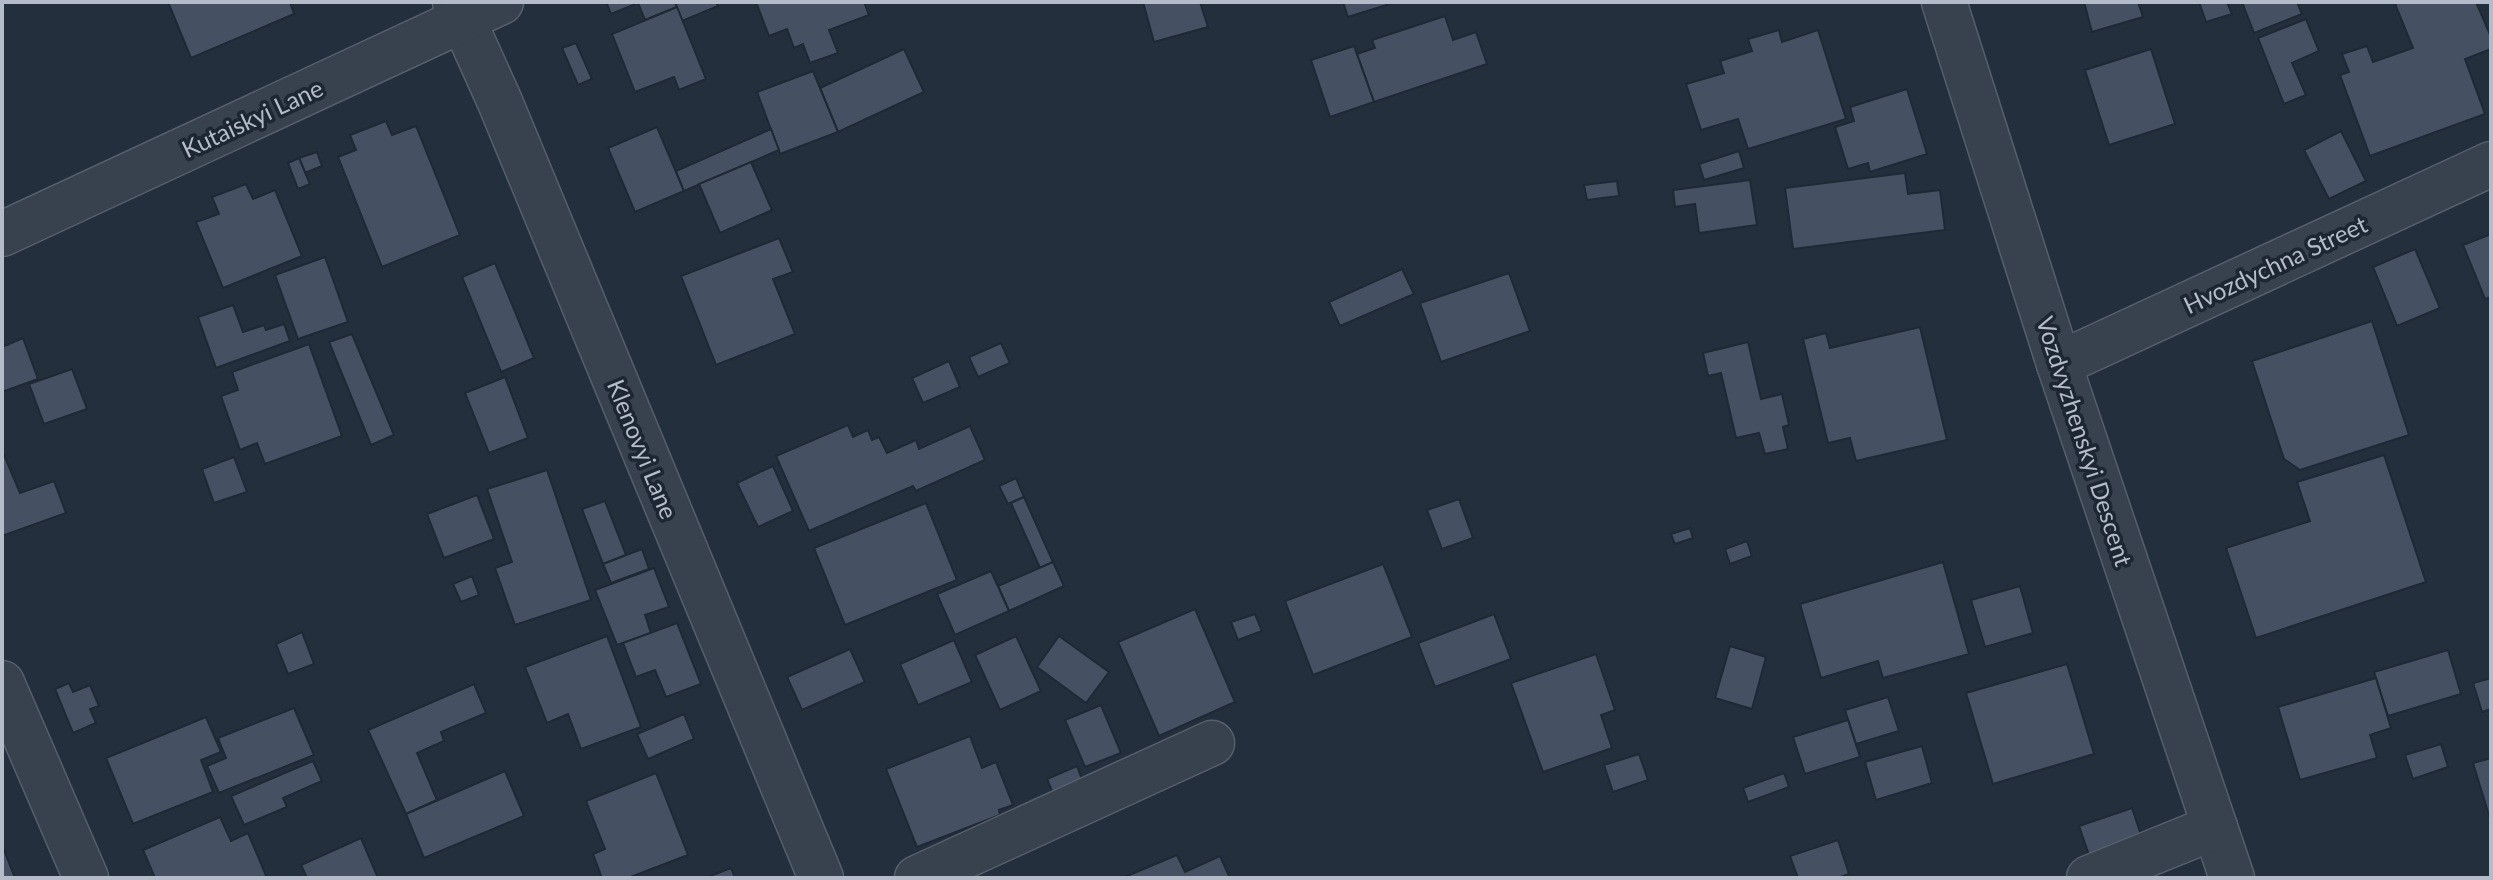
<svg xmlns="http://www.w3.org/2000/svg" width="2493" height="880" font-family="Lato,sans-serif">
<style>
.building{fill:#455162;stroke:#1f2835;stroke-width:2}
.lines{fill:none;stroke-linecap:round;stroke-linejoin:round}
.minor-casing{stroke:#565f6c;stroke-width:47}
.minor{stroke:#38414e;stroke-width:44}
.labels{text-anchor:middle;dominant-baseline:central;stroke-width:7;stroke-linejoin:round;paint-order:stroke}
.street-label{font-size:24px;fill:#b4bcc9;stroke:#1d2633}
</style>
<rect width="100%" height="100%" fill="#242f3e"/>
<!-- building -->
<g class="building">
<path d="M168,2H290L294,14L191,58Z"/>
<path d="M606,2H675L677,7L645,20L638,3L611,14Z"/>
<path d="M675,2H716L718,6L682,21Z"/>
<path d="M756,2H864L869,15L829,30L838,53L810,63L803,44L794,48L787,29L769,36Z"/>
<path d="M1143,2H1200L1208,27L1154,42Z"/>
<path d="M1343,2H1396L1348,17Z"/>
<path d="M2084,2H2138L2143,17L2092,32Z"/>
<path d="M2199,2H2227L2232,14L2206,22Z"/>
<path d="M2242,2H2297L2302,14L2254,33Z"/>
<path d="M2399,2H2476L2491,37V49L2465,59L2485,114L2370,156L2340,75L2349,72L2342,54L2367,46L2373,62L2413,48L2395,4Z"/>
<path d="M677,7L706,79L679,90L674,77L635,92L612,34Z"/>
<path d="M1445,16L1453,40L1476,32L1487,64L1374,102L1357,54L1375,48L1372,40Z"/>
<path d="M2306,19L2319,51L2292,63L2306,95L2284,104L2258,38Z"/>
<path d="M1779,30L1782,42L1818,30L1846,119L1748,149L1738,119L1701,130L1686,84L1724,73L1720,61L1752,51L1748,39Z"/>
<path d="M576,43L592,79L578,85L562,48Z"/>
<path d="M1354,46L1374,102L1330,117L1311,60Z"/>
<path d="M904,49L924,92L838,132L820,88Z"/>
<path d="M2151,49L2175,124L2109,145L2085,70Z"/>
<path d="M813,71L838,132L780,154L757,92Z"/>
<path d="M1907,89L1927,154L1870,172L1868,163L1848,169L1835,127L1854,121L1850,107Z"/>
<path d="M386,121L392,135L416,126L460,235L382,267L338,157L356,150L350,135Z"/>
<path d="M657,127L684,191L635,212L608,148Z"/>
<path d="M771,129L779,150L684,191L676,171Z"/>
<path d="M2341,131L2366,181L2329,199L2304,150Z"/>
<path d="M1739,151L1744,168L1704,180L1699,164Z"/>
<path d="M317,152L322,166L305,173L299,158Z"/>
<path d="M299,158L310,184L298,189L288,163Z"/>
<path d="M751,162L772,210L720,233L699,184Z"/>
<path d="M1905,173L1908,194L1940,190L1945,230L1793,249L1785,188Z"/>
<path d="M1750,180L1757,225L1699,233L1695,204L1675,207L1673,190Z"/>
<path d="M1617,181L1619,196L1587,200L1584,185Z"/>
<path d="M246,184L253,199L275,190L302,256L223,288L196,222L219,214L212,197Z"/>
<path d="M2491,234V297L2485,299L2463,245Z"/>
<path d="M779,238L793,272L773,279L795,334L716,365L681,276Z"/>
<path d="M2415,249L2440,308L2397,326L2373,267Z"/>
<path d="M325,257L348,322L298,339L275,275Z"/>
<path d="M495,263L534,358L501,372L462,277Z"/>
<path d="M1402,269L1414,294L1340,326L1329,302Z"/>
<path d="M1509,273L1530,331L1441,362L1420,303Z"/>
<path d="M233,305L243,332L264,325L266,330L284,324L290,341L216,368L198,317Z"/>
<path d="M2372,321L2409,435L2300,470L2284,459L2252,361Z"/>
<path d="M1920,327L1947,440L1856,461L1850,438L1828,443L1803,339L1826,333L1830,348Z"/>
<path d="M352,334L394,435L371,445L329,342Z"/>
<path d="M23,338L38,379L2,392V347Z"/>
<path d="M1748,342L1761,399L1782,394L1789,425L1783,427L1788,449L1765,454L1759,433L1736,438L1721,373L1708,376L1703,353Z"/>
<path d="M1001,343L1010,363L978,377L969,357Z"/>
<path d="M309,344L342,436L265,464L257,443L240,450L221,396L238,390L232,372Z"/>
<path d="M949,361L960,387L923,403L912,378Z"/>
<path d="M72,369L87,409L44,424L29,384Z"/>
<path d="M505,377L528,438L489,453L465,393Z"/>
<path d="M848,425L853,437L868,430L872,440L879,437L887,453L916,440L919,449L970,426L985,460L916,491L913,486L809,531L776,456Z"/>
<path d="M2,450L20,493L54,481L66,513L2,536Z"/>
<path d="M2384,455L2426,582L2256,638L2226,548L2310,521L2297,482Z"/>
<path d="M234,457L247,492L214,503L202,469Z"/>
<path d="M773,466L793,511L758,527L737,483Z"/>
<path d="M547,470L591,600L515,625L495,568L512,562L487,489Z"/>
<path d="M1016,478L1024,497L1008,504L999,486Z"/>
<path d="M477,495L494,539L444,558L427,514Z"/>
<path d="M1024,497L1053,562L1040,568L1011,503Z"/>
<path d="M1459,499L1473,538L1442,549L1427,510Z"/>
<path d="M605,501L626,555L603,564L582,509Z"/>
<path d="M926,503L957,580L845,625L814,548Z"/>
<path d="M1690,528L1693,538L1675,544L1671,534Z"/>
<path d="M1747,541L1752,556L1730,564L1725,549Z"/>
<path d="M642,549L649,569L611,583L603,564Z"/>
<path d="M1053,562L1064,586L1009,611L998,586Z"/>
<path d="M1943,562L1969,654L1883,678L1878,661L1821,678L1800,604Z"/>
<path d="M1383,564L1412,637L1313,675L1285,601Z"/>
<path d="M654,568L669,607L645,615L651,633L617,645L595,590Z"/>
<path d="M991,571L1009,611L955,635L937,594Z"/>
<path d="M472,576L479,595L461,602L453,584Z"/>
<path d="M2020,586L2033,633L1985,647L1971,600Z"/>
<path d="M1195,609L1235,702L1159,736L1118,642Z"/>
<path d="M1255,614L1262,631L1238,640L1231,622Z"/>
<path d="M1494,614L1511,659L1435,687L1418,643Z"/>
<path d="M677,623L701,684L666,697L655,670L636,677L623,643Z"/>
<path d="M302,632L314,664L288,674L276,644Z"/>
<path d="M607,636L641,727L581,749L568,714L547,723L525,667Z"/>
<path d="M1016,636L1041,691L1000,710L975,655Z"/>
<path d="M1059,636L1109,672L1086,703L1037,667Z"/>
<path d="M954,640L972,682L918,705L900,664Z"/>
<path d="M1730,646L1766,657L1752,709L1715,698Z"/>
<path d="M850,649L865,682L802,710L787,677Z"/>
<path d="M2448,650L2461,694L2388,716L2374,672Z"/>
<path d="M1596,654L1615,710L1601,715L1612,748L1543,772L1511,683Z"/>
<path d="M2067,664L2094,754L1993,784L1966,693Z"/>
<path d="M2376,678L2391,728L2370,735L2377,758L2300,780L2278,707Z"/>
<path d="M2491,678V709L2482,712L2473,683Z"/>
<path d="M69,683L73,692L90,685L99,706L90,709L96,723L73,733L55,689Z"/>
<path d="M474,684L486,713L441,732L444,741L417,753L437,800L406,814L368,730Z"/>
<path d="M1888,697L1899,731L1856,744L1845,710Z"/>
<path d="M1101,705L1121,753L1085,767L1065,720Z"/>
<path d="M294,708L314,755L219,793L207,766L226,758L218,738Z"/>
<path d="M684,714L694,739L648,759L637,734Z"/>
<path d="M206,717L221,752L201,760L213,792L133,824L106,758Z"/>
<path d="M1848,720L1860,757L1805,774L1793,737Z"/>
<path d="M970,736L982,768L996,762L1013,805L999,810L1000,815L917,847L886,769Z"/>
<path d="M2441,744L2448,767L2413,779L2405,755Z"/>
<path d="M1922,746L1932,783L1876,800L1865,762Z"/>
<path d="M1639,754L1648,780L1613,792L1604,765Z"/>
<path d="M2491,758V822L2473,763Z"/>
<path d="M313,761L322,781L283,798L287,807L244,825L231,796Z"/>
<path d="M1077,766L1084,785L1054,796L1047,779Z"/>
<path d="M505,771L524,816L424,858L406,814Z"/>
<path d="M656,773L688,855L628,878H602L593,854L605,849L586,801Z"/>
<path d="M1784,773L1789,787L1748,802L1743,788Z"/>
<path d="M2132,808L2143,841L2090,858L2079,826Z"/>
<path d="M220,817L231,841L248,833L267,878H155L143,850Z"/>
<path d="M361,838L378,878H307L301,865Z"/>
<path d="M1838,840L1849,874L1838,878H1798L1790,856Z"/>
<path d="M2,845L15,878H2Z"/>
<path d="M1177,855L1185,872L1220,856L1230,878H1122Z"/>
<path d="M731,868L735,878H705Z"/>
</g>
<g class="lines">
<!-- minor casing -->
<g class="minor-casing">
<g id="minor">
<path d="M455,2L500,102L821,878"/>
<path d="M1944,2L2059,364L2232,878"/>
<path d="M2,234L501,2"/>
<path d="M2059,364L2491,164"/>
<path d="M2,683L86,878"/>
<path d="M917,878L1212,743"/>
<path d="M2089,878L2215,827"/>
</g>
</g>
<!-- minor -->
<use href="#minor" class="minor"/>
</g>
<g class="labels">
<!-- street labels -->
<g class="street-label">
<text transform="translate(252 118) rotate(-25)">Kutaiskyi Lane</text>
<text transform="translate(2275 264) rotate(-25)">Hvozdychna Street</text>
<text transform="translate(2085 441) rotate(72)">Vozdvyzhenskyi Descent</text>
<text transform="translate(643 449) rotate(68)">Klenovyi Lane</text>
</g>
</g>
<!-- border -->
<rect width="2493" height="880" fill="none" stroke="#b4bcc9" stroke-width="8"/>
</svg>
